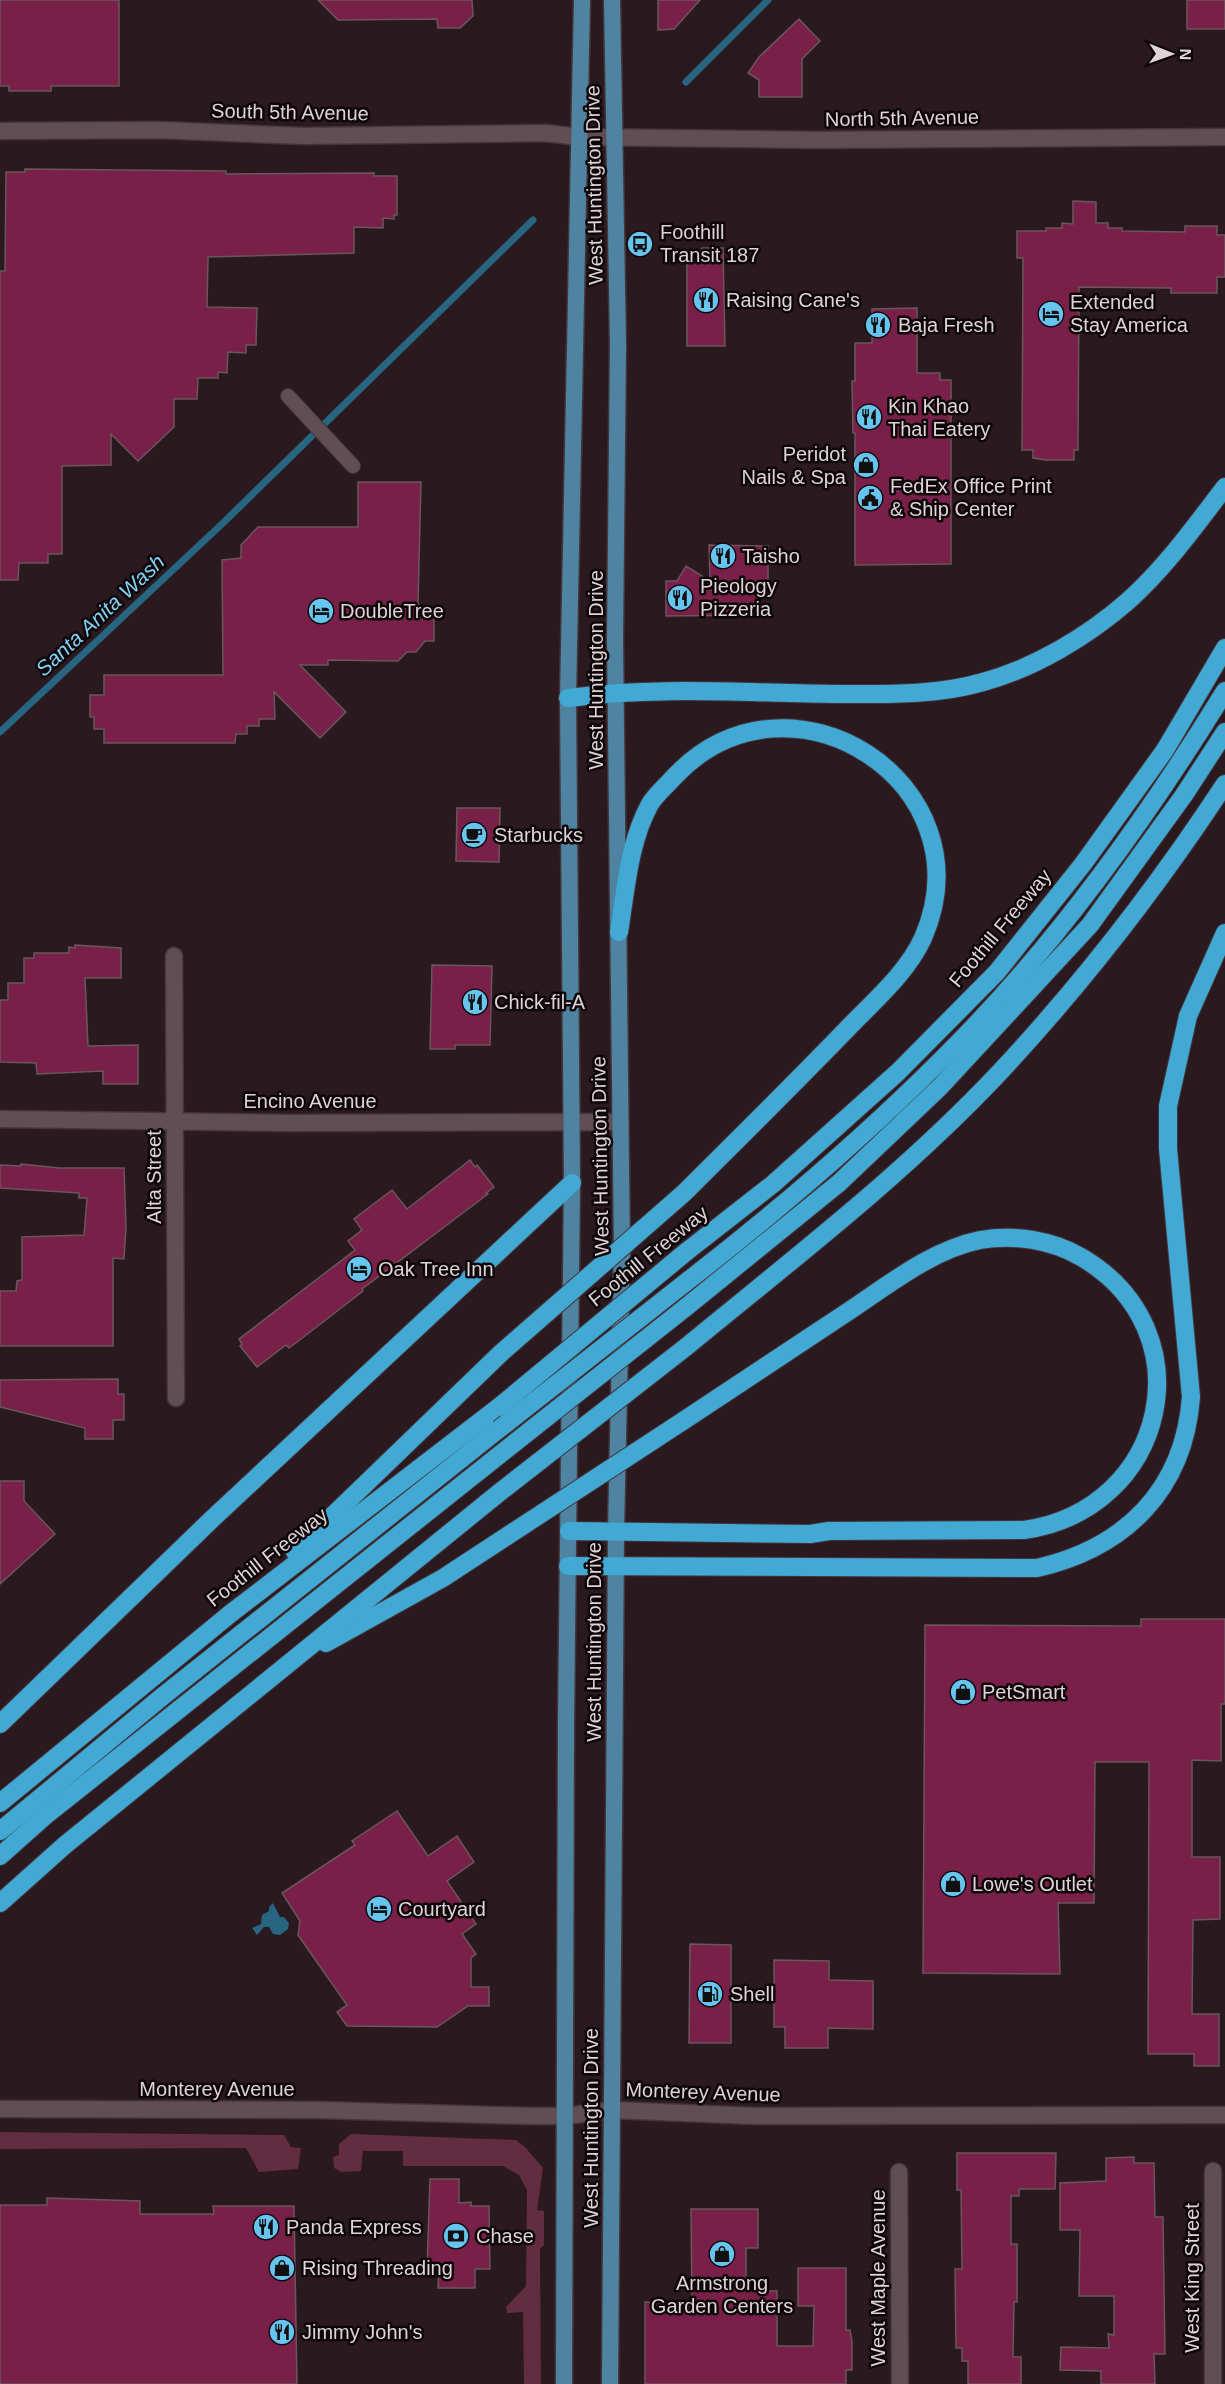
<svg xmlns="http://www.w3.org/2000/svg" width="1225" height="2384" font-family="Helvetica,sans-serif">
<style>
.green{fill:#622c41}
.water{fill:#276580}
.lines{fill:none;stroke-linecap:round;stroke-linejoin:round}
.stream{stroke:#276580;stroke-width:7}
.building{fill:#782048;stroke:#6a565d;stroke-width:1.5}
.pedestrian-casing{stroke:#43363a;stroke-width:16}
.minor-casing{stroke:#43363a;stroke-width:19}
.tertiary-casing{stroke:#43363a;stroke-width:19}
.primary-casing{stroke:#43363a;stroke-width:19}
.motorway-casing{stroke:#43363a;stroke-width:20}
.pedestrian{stroke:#614d54;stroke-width:14}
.minor{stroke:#614d54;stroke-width:16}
.tertiary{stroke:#614d54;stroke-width:16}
.primary{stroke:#4e84a1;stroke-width:16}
.motorway{stroke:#42a8d4;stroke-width:18}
.motorway-bridge-casing{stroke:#43363a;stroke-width:20;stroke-linecap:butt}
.motorway-bridge{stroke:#42a8d4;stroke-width:18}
.labels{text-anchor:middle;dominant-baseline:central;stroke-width:5;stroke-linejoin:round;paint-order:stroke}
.street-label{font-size:20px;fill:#dfd3d6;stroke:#0e0709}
.poi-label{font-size:20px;fill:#dfd3d6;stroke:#0e0709;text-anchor:start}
.water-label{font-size:21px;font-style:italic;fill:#83d2f8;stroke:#0e0709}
</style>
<rect width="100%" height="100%" fill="#2a191f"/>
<!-- green -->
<g class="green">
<path d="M0,2132L284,2135L291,2147L301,2148L298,2169L259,2172L246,2148L0,2149Z"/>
<path d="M351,2134L516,2140L525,2147L543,2168L537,2210L544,2211V2245L540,2249L541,2384H524L523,2312L507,2313L506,2307L526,2286L527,2190L519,2175L503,2166H403V2151H363L361,2171L342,2172L334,2168L333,2157L339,2155V2144Z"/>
</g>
<!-- water -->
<path class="water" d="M273,1903L280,1917H284L289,1923L288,1929L280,1935L273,1934L269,1927H264L257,1935L252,1928L261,1924L262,1915L269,1911V1907Z"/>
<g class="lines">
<!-- stream -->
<g class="stream">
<path d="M686,82L768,0"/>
<path d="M0,732L223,523L533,220"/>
</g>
</g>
<!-- building -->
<g class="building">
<path d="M0,0H119V86H51V91H9V86H0Z"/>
<path d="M318,0H472L473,16L460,28H438L437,19L338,20Z"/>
<path d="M658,0H700L674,29L658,30Z"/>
<rect x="1187" y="0" width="38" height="29"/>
<path d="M799,19L820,41L802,59V97H759V80L748,73L759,57Z"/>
<path d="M25,169L226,171V174L374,173V176H397V215H394V219L383,218V228L354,227V253L208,257L207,307L257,308L256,345H246V353L228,352L227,373L218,372V378H198L197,399H174V427L138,461L111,434V465L62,466V554H48V563H19L18,580H0V271H5L6,172H25Z"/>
<path d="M1073,201L1096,202V223H1108V228H1122V231L1185,232V226H1217V235H1225V277H1217V293H1171V288L1079,287L1078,450H1074V460H1046L1033,458V450H1022L1023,258H1017V231H1046V228H1062V223L1073,224Z"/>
<path d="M702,248H723L725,346H687V259H689L690,251H702Z"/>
<path d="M917,308V373H940V380H951V564L855,565V433H853L852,381H855V343H872V309Z"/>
<path d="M358,482H421L418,603L426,615H434V641H425L416,652H407L398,661L328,660V665H300L346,712L320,738L274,692L275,719H259V726H247V734H236L235,743H104V729H94V717H90V695H104V675H223L222,560L241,558V545L258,527H358Z"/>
<path d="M709,545L768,546V594H759V615L666,616V581H677L686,566L710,581Z"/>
<path d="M457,808H500L499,862L456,861Z"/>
<path d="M75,945L121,948V978H85L88,1046L138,1045V1084H103V1071L37,1074L36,1063L0,1062V1000H8V983H24V958H34V953H69V947L75,948Z"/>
<path d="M432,965L492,966L490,1045H455V1049H430Z"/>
<path d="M470,1160L475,1167L477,1165L494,1187L486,1193L488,1194L362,1289L363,1291L301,1339L289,1348L286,1345L257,1367L240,1346L242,1344L239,1339L355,1250L348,1241L362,1230L354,1219L392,1190L407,1209Z"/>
<path d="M21,1164L59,1168H124L126,1227L124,1259L113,1258V1346H0V1291H16L17,1281L22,1280V1237L84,1235L87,1198H79V1193L0,1188V1165L21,1166Z"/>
<path d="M118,1379V1394H124V1420H113V1439H85V1428L0,1407V1380Z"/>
<path d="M0,1481H24V1501L55,1534L0,1584Z"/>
<path d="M1141,1619H1225V1704H1221V1761L1192,1760V1857H1220V1919L1193,1920L1192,2014H1219V2066H1194V2054H1148L1149,1762H1095L1094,1903H1058L1060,1974L923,1973L925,1625L1141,1626Z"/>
<path d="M397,1811L428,1856L457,1836L474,1862L447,1881L476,1924L462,1934L476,1954L471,1958V1987H489V2006H468L437,2027L347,2026L337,2012L347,2005L298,1935L300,1921L282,1893L355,1845L352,1841Z"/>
<path d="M690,1944L731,1945V2043H689Z"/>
<path d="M774,1960L829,1961V1980L873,1981V2029L828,2028V2048H785V2027H774Z"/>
<path d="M957,2153H1056L1055,2189H1019V2196H1011V2244H1017V2302H1014L1013,2357H1021V2384H968V2361H962V2348H956L955,2269H962L961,2190H957Z"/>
<path d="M1134,2157V2163H1154L1155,2217H1163L1165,2354H1154L1155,2384H1101V2371L1060,2370L1061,2347L1109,2348L1108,2334L1114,2335V2296H1079L1080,2230H1060V2183L1106,2181V2158Z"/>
<path d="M430,2179H459V2203L471,2202V2206H489L490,2269H475V2288H438L439,2269H427Z"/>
<path d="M47,2198L140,2201V2214H214L213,2206H294L297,2384H0V2205H47Z"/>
<path d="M691,2209H758V2248H746V2291H777V2346H813L814,2306H798V2268H846V2330H850L852,2341V2370H846V2384H645V2302L692,2303Z"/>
</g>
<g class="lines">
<!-- pedestrian casing -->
<g class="pedestrian-casing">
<path id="pedestrian" d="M288,396L353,466"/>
</g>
<!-- minor casing -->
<g class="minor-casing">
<g id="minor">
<path d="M0,131L158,130L304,136L545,133L579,137"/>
<path d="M174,956L176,1398"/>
<path d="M0,1119L288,1123L621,1122"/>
<path d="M0,2109L320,2110L531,2116H566L612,2110L755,2116L1225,2115"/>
<path d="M1213,2171V2384"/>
<path d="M899,2172L900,2384"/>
</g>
</g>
<!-- tertiary casing -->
<g class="tertiary-casing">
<path id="tertiary" d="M579,137L816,140L1225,137"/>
</g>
<!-- primary casing -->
<g class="primary-casing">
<g id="primary">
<path d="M564,2384L566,1723L572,1183L568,698L582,0"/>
<path d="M610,2384L616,1532L622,1253L615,640L618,344L612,0"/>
</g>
</g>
<!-- motorway casing -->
<g class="motorway-casing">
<g id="motorway">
<path d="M568,698C656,686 746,693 835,694C884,694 935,696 983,682C1035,668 1088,636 1128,601C1166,567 1195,526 1225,487"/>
<path d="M619,932C626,889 629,842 650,804C656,794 667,785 675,776C790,655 990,784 923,938C907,973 874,1001 848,1028C794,1084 739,1138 684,1193"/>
<path d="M686,1252L773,1184L898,1072L997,972L1083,864L1165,750L1225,648"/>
<path d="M685,1283C774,1214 861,1140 941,1060C1052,951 1144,823 1225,691"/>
<path d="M685,1308L839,1183L940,1087L1090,925L1184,795L1225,732"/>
<path d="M686,1347C793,1259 904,1174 999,1073C1083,983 1158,886 1225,784"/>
<path d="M569,1531L810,1534L829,1531L1024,1530C1167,1510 1208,1331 1081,1257C1052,1240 1014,1234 980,1240C931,1250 887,1286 846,1313C792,1349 738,1385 683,1421"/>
<path d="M295,1552L501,1353"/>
<path d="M568,1566L1037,1568C1125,1548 1184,1490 1191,1397L1168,1149V1106L1188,1016L1225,933"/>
<path d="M326,1643L443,1578L501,1540"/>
<path d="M0,1724L211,1520L572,1183"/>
<path d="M0,1803L230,1614L499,1407"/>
<path d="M0,1831L163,1696L499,1429"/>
<path d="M0,1856L45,1816L498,1456"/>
<path d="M0,1903L65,1845L500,1492"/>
</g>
</g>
<!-- pedestrian -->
<use href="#pedestrian" class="pedestrian"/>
<!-- minor -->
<use href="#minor" class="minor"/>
<!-- tertiary -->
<use href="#tertiary" class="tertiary"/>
<!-- primary -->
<use href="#primary" class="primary"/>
<!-- motorway -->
<use href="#motorway" class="motorway"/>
<!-- motorway-bridge casing -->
<g class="motorway-bridge-casing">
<g id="motorway-bridge">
<path d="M501,1353L684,1193"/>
<path d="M499,1407L686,1252"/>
<path d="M499,1429L685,1283"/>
<path d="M498,1456L685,1308"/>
<path d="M500,1492L686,1347"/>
<path d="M501,1540L683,1421"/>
</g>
</g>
<!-- motorway-bridge -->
<use href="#motorway-bridge" class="motorway-bridge"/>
</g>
<!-- icons -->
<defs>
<g id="bus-disc" transform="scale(1.35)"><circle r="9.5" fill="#67c4ef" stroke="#0e0709"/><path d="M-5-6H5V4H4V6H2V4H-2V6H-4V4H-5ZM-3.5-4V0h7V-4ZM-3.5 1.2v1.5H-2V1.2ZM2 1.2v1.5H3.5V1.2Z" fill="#111"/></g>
<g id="restaurant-disc" transform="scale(1.35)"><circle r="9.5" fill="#67c4ef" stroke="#0e0709"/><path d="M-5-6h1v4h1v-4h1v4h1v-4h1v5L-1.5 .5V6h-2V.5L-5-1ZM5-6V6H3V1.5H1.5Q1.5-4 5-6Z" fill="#111"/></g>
<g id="hotel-disc" transform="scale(1.35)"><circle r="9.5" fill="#67c4ef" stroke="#0e0709"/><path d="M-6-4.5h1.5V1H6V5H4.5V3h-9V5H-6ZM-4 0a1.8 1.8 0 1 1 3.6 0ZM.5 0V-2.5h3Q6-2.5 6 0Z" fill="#111"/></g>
<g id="shop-disc" transform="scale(1.35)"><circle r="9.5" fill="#67c4ef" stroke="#0e0709"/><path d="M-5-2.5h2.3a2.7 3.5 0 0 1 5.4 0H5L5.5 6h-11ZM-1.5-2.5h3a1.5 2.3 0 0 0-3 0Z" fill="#111"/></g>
<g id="civic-disc" transform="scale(1.35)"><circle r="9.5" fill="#67c4ef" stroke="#0e0709"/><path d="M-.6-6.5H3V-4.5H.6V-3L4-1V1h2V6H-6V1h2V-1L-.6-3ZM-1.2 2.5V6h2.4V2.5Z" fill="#111"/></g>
<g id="cafe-disc" transform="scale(1.35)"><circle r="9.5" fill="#67c4ef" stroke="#0e0709"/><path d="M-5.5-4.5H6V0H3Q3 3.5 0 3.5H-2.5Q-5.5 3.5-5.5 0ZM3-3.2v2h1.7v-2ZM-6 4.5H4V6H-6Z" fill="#111"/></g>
<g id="fuel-disc" transform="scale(1.35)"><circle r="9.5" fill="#67c4ef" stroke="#0e0709"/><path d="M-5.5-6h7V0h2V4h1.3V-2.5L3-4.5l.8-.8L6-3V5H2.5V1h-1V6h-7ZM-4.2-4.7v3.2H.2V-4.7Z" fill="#111"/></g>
<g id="bank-disc" transform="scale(1.35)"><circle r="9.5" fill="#67c4ef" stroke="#0e0709"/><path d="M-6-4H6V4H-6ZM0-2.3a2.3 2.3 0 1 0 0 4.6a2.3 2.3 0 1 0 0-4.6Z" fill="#111"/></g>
</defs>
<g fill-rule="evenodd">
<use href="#bus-disc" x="640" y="244"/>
<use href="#restaurant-disc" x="706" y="300"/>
<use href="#hotel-disc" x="1051" y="314"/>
<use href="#restaurant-disc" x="878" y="325"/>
<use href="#restaurant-disc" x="869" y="417"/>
<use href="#shop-disc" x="866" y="465"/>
<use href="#civic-disc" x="870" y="498"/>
<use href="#restaurant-disc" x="723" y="556"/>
<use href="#restaurant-disc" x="680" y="598"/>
<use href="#hotel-disc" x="321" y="611"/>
<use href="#cafe-disc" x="474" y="835"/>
<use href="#restaurant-disc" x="475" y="1002"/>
<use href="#hotel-disc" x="359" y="1269"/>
<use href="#shop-disc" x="963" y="1692"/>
<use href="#shop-disc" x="953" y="1884"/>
<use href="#hotel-disc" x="379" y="1909"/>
<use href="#fuel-disc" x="710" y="1994"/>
<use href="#restaurant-disc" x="266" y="2227"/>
<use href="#bank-disc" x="456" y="2236"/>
<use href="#shop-disc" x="722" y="2254"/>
<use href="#shop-disc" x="282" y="2268"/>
<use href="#restaurant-disc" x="282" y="2332"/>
</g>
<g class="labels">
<!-- street labels -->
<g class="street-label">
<text transform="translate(290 112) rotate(1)">South 5th Avenue</text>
<text transform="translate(902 118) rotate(-1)">North 5th Avenue</text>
<text transform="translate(594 185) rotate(-91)">West Huntington Drive</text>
<text transform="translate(596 670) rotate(-90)">West Huntington Drive</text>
<text transform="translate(1000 928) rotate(-50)">Foothill Freeway</text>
<text x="310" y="1101">Encino Avenue</text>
<text transform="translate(600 1156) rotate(-91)">West Huntington Drive</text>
<text transform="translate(154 1177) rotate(-90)">Alta Street</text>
<text transform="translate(648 1256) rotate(-39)">Foothill Freeway</text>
<text transform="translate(267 1557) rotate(-38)">Foothill Freeway</text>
<text transform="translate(594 1642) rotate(-90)">West Huntington Drive</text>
<text x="217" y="2089">Monterey Avenue</text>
<text transform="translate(703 2092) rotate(2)">Monterey Avenue</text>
<text transform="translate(591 2128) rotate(-90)">West Huntington Drive</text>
<text transform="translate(878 2278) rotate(-90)">West Maple Avenue</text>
<text transform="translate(1192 2278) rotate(-90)">West King Street</text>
</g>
<!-- poi labels -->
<g class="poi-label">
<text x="660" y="232">Foothill<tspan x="660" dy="23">Transit 187</tspan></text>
<text x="726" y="300">Raising Cane's</text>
<text x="1070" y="302">Extended<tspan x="1070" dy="23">Stay America</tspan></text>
<text x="898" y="325">Baja Fresh</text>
<text x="888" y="406">Kin Khao<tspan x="888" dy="23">Thai Eatery</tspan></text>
<text x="846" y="454" text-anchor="end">Peridot<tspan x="846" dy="23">Nails &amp; Spa</tspan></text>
<text x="890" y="486">FedEx Office Print<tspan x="890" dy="23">&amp; Ship Center</tspan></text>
<text x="742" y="556">Taisho</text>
<text x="700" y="586">Pieology<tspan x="700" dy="23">Pizzeria</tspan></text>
<text x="340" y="611">DoubleTree</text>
<text x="494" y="835">Starbucks</text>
<text x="494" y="1002">Chick-fil-A</text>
<text x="378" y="1269">Oak Tree Inn</text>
<text x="982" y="1692">PetSmart</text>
<text x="972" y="1884">Lowe's Outlet</text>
<text x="398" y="1909">Courtyard</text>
<text x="730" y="1994">Shell</text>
<text x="286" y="2227">Panda Express</text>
<text x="476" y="2236">Chase</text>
<text x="302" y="2268">Rising Threading</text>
<text x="722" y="2283" text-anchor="middle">Armstrong<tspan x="722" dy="23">Garden Centers</tspan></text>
<text x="302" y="2332">Jimmy John's</text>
</g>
<!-- water labels -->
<g class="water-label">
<text transform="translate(100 615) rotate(-43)">Santa Anita Wash</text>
</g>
</g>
<!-- north arrow -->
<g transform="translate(1171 54) rotate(91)" stroke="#0e0709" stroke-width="4.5" paint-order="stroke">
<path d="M0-4.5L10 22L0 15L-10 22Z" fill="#dfd3d6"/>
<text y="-9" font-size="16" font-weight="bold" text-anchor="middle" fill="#dfd3d6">N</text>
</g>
</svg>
